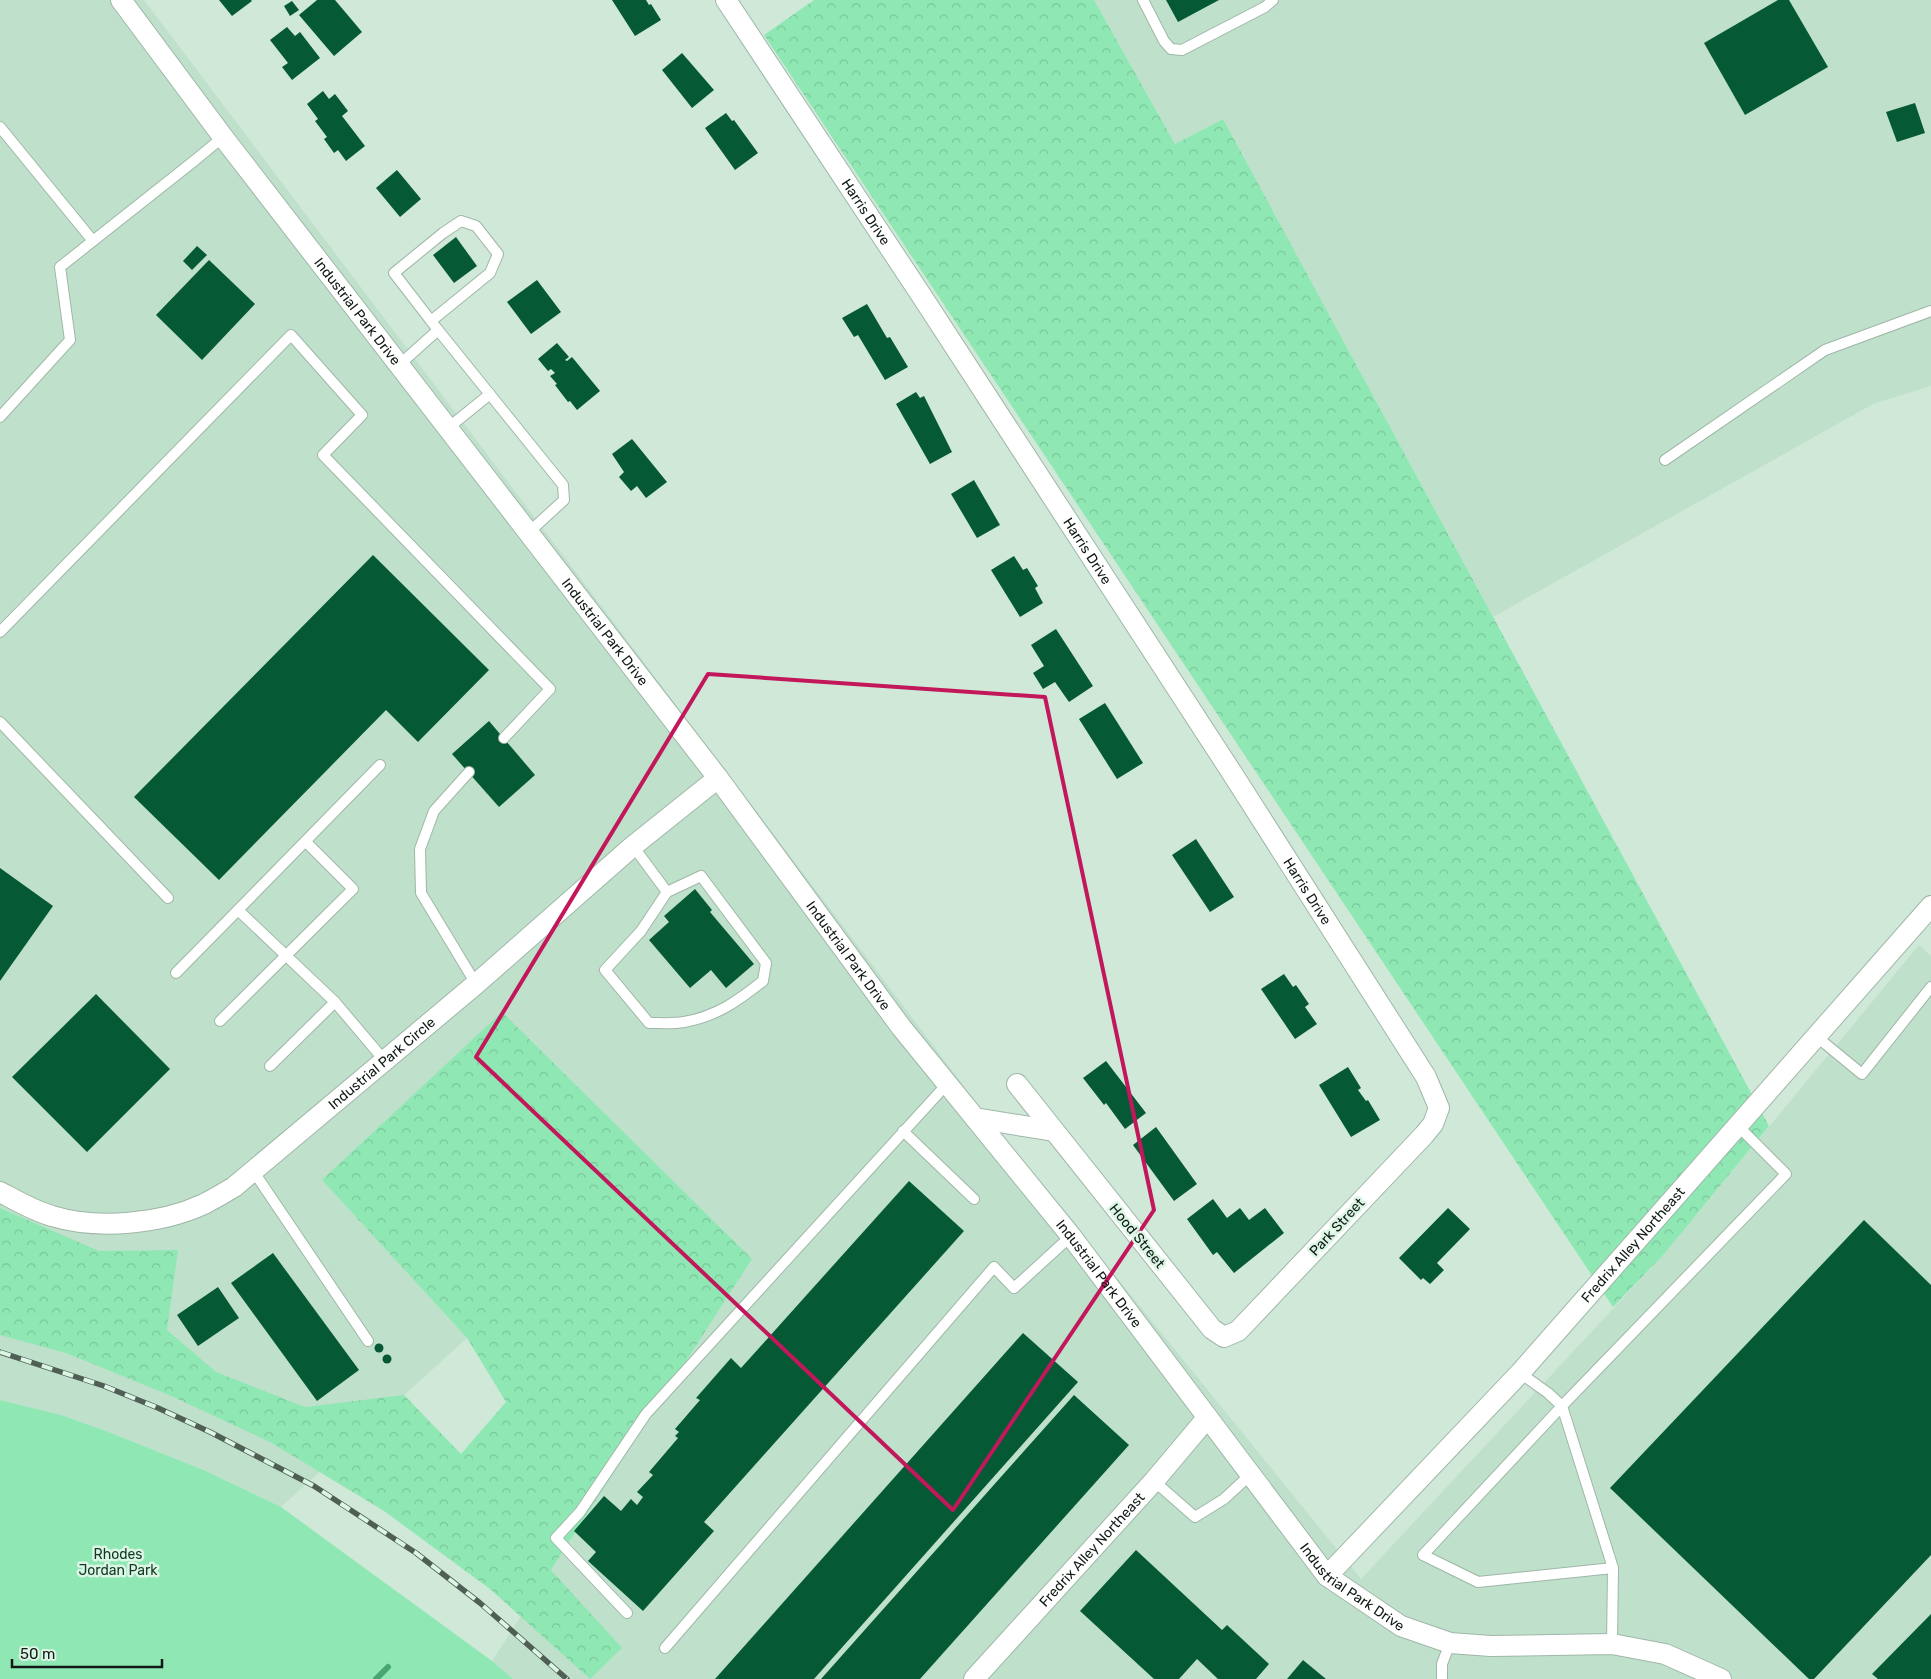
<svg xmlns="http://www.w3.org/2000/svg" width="1931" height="1679" font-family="Rubik,sans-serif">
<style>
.built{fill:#bfe0cb}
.forest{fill:url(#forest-crowns)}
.park{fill:#8fe8b4}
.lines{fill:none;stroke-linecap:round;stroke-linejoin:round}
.stream{stroke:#48a673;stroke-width:6}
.building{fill:#065935}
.lane-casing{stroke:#9fb7a8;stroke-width:12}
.street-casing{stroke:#9fb7a8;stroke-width:22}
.lane{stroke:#fff;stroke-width:10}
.street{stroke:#fff;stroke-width:20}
.rail-casing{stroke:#505f55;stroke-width:5.5}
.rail{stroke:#dcf6e5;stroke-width:4;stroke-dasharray:11;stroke-linecap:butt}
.marked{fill:none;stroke:#c2185b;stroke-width:4;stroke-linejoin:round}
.labels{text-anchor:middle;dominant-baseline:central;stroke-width:5;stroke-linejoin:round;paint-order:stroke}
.street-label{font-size:14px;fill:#101913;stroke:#dcf6e5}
.park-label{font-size:14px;fill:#103823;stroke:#dcf6e5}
</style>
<defs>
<pattern id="forest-crowns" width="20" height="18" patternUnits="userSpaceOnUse" patternTransform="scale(1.25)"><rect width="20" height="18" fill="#8fe8b4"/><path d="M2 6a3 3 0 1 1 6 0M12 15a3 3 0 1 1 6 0" fill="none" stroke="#7ac69a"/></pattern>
</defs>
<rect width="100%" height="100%" fill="#cfe8d8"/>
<!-- built -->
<g class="built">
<path d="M0,0H144L1000,1134L1361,1579L1665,1253L1919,945L1931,956V1679H513L492,1661L752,1259L322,1180L467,1338L281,1507L206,1471L106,1431L61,1415L0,1400Z"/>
<path d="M1094,0H1931V386L1873,404L1493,617L1223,119L1175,144Z"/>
</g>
<!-- forest -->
<g class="forest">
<path d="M814,0H1094L1175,144L1223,119L1769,1126L1665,1253L1613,1307L764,35Z"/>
<path d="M502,1012L752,1259L551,1570L622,1648L590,1679L490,1589L384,1511L270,1442L169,1395L66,1353L0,1335V1208L99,1251L178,1250L167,1330L216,1372L305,1407L404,1395L461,1454L506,1402L467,1338L322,1180Z"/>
</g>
<!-- park -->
<path class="park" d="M0,1400L61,1415L106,1431L206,1471L281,1507L492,1661L513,1679H0Z"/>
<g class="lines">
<!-- stream -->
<path class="stream" d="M376,1679L388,1667"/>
</g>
<!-- building -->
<g class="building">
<path d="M219,0H251L252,1L232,16Z"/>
<path d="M317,0H335L362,32L334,56L299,15Z"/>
<path d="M612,0H646L649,5L651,4L661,20L635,36Z"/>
<path d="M1166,0H1219L1178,22Z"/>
<path d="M1778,0H1789L1828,67L1745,115L1704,43Z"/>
<path d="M292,1L299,10L290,16L284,6Z"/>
<path d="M287,27L295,36L300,32L320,58L292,80L282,67L288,63L270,40Z"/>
<path d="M682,53L714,90L692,108L662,70Z"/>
<path d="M323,91L329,99L335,94L348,111L342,116L365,146L346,161L338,150L334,153L324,139L327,137L315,121L318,119L307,104Z"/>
<path d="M1915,103L1925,133L1897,142L1886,112Z"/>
<path d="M726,113L732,121L734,120L758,153L735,170L705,128Z"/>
<path d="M397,170L421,199L400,217L376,188Z"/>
<path d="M456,237L477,266L454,283L433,255Z"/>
<path d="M197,246L207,255L192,270L183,261Z"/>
<path d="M209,260L255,304L202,360L156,315Z"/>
<path d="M537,280L561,312L531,334L507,302Z"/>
<path d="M867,304L887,338L890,337L908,367L885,380L858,335L854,337L842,318Z"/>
<path d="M557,343L569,357L565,360L567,361L572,357L600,391L577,410L570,401L568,402L555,385L557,384L550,376L555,373L551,369L548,371L538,359Z"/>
<path d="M916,392L920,398L924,396L952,452L930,464L896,404Z"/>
<path d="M632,439L667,482L646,498L637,486L631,491L619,477L624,472L612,454Z"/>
<path d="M974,480L1000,525L977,538L951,494Z"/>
<path d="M373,555L489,670L418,742L386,710L219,880L134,797Z"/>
<path d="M1014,556L1023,570L1027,568L1038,586L1035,588L1043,603L1020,617L991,570Z"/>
<path d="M1056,629L1093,686L1069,702L1055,682L1043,689L1033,673L1044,666L1031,645Z"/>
<path d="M1105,703L1143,763L1117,779L1079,719Z"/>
<path d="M489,721L535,775L499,807L452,754Z"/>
<path d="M1196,839L1234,897L1210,912L1172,855Z"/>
<path d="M0,868L53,906L0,981Z"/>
<path d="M695,889L712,910L710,912L754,964L726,988L711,970L690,988L649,940L669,922L664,916Z"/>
<path d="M1284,974L1293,987L1296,985L1309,1004L1305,1007L1317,1024L1295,1039L1261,989Z"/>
<path d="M96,994L170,1069L87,1152L12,1077Z"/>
<path d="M1106,1061L1146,1113L1125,1129L1106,1103L1104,1105L1083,1078Z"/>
<path d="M1348,1067L1361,1088L1358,1090L1366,1101L1368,1100L1380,1120L1351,1137L1319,1085Z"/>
<path d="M1156,1127L1197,1184L1174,1201L1133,1145Z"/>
<path d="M909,1181L964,1231L704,1522L714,1531L643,1611L588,1561L596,1552L574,1531L604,1496L621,1511L631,1499L637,1505L643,1497L637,1492L653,1475L649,1472L678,1438L675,1436L679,1432L675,1429L700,1400L696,1398L731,1358L741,1368Z"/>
<path d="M1213,1199L1227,1218L1240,1208L1249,1220L1265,1208L1284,1233L1234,1273L1217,1252L1213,1255L1187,1219Z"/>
<path d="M1448,1208L1470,1229L1437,1263L1444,1270L1430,1284L1423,1278L1421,1280L1399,1258Z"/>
<path d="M1864,1220L1931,1285V1555L1814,1679H1809L1610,1488Z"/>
<path d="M273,1253L359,1370L317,1401L231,1283Z"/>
<path d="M218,1287L239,1318L198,1346L177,1315Z"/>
<path d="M1023,1333L1078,1382L814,1679H715Z"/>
<circle cx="379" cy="1348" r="4.5"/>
<circle cx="387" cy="1359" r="4.5"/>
<path d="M1074,1395L1129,1445L920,1679H821Z"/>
<path d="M1136,1550L1222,1630L1227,1625L1269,1664L1256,1679H1218L1197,1659L1179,1679H1154L1080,1611Z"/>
<path d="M1931,1614V1679H1878L1872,1674Z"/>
<path d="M1303,1660L1326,1679H1287Z"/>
</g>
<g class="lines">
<!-- lane casing -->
<g class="lane-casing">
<g id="lane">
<path d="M1143,0L1164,41L1171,49L1182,50L1265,7L1273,0"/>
<path d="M0,127L93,241"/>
<path d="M438,330L563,485L564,500L528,533"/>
<path d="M399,365L438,330L394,273L443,233L461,221L476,226L498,254L490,273L431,321"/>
<path d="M0,417L70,340L60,267L194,161L223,137"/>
<path d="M448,428L490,394"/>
<path d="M1665,460L1825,350L1931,311"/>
<path d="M0,632L291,335L362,415L323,455L550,689L504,738"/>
<path d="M0,722L168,898"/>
<path d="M380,765L238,910L335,1002L384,1060"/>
<path d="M469,772L434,811L420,849L421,893L476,984"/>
<path d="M633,846L667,892L701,876L766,963L763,981C738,1001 717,1016 684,1022C673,1024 660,1023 649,1023L605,970L641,931L667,892"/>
<path d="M176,973L238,910"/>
<path d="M220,1021L353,889L306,842"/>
<path d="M1817,1037L1862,1074L1931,987"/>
<path d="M270,1066L335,1002"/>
<path d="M903,1131L974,1199"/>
<path d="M254,1172L368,1341"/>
<path d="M1520,1373L1548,1393L1562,1406L1423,1555L1478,1582L1613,1568"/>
<path d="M1154,1481L1195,1517L1224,1499L1251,1474"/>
<path d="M627,1613L556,1538L580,1512L646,1414L947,1084"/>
<path d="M1612,1644L1613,1568L1562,1406L1786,1174L1737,1125"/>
<path d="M665,1648L994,1267L1014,1288L1071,1236"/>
<path d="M1442,1679V1664L1450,1643"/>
</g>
</g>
<!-- street casing -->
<g class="street-casing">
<g id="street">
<path id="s1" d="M121,0L223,137L718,778L901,1027L1071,1236L1327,1576L1401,1626L1450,1643L1491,1646L1612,1644L1665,1654L1721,1679"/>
<path id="s2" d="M726,0L923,298L1232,773L1426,1077L1439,1108L1433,1124L1424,1135L1238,1331L1224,1337L1212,1329L1017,1084"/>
<path d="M975,1118L1054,1131"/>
<path id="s3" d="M0,1192C17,1201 34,1211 52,1216C98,1230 161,1224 204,1204C214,1199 224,1193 234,1187L476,984L633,846L718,778"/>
<path id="s4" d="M1327,1576L1520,1373L1931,906"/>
<path id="s5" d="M974,1679L1154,1481L1207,1418"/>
</g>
</g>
<!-- lane -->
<use href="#lane" class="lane"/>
<!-- street -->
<use href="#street" class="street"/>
<!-- rail casing -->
<g class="rail-casing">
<path id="rail" d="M0,1352L104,1386L158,1408L210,1432L314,1486L416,1553L480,1603L567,1679"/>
</g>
<!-- rail -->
<use href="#rail" class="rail"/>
</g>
<!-- marked area -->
<path class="marked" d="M708,674L1045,697L1154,1210L953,1510L476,1057Z"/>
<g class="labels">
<!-- street labels -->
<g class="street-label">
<text stroke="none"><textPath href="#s2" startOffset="254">Harris Drive</textPath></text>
<text stroke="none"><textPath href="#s1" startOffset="391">Industrial Park Drive</textPath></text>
<text stroke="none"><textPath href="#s2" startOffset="659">Harris Drive</textPath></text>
<text stroke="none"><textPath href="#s1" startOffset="796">Industrial Park Drive</textPath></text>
<text stroke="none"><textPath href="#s2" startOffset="1064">Harris Drive</textPath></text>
<text stroke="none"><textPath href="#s1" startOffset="1201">Industrial Park Drive</textPath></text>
<text stroke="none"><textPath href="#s3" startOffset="440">Industrial Park Circle</textPath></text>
<text transform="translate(1337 1227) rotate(-47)">Park Street</text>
<text transform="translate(1137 1236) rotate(51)">Hood Street</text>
<text stroke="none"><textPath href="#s4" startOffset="451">Fredrix Alley Northeast</textPath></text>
<text stroke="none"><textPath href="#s1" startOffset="1606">Industrial Park Drive</textPath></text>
<text stroke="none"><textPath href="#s5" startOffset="175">Fredrix Alley Northeast</textPath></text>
<text stroke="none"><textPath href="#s1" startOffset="2011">Industrial Park Drive</textPath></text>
</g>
<!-- park labels -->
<g class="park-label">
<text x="118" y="1554">Rhodes<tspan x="118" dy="16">Jordan Park</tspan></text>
</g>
</g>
<!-- scale -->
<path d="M12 1659v8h150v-8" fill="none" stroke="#101913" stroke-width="2.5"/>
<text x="20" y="1659" font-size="15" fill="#101913" stroke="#dcf6e5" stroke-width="4" paint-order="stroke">50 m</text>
</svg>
